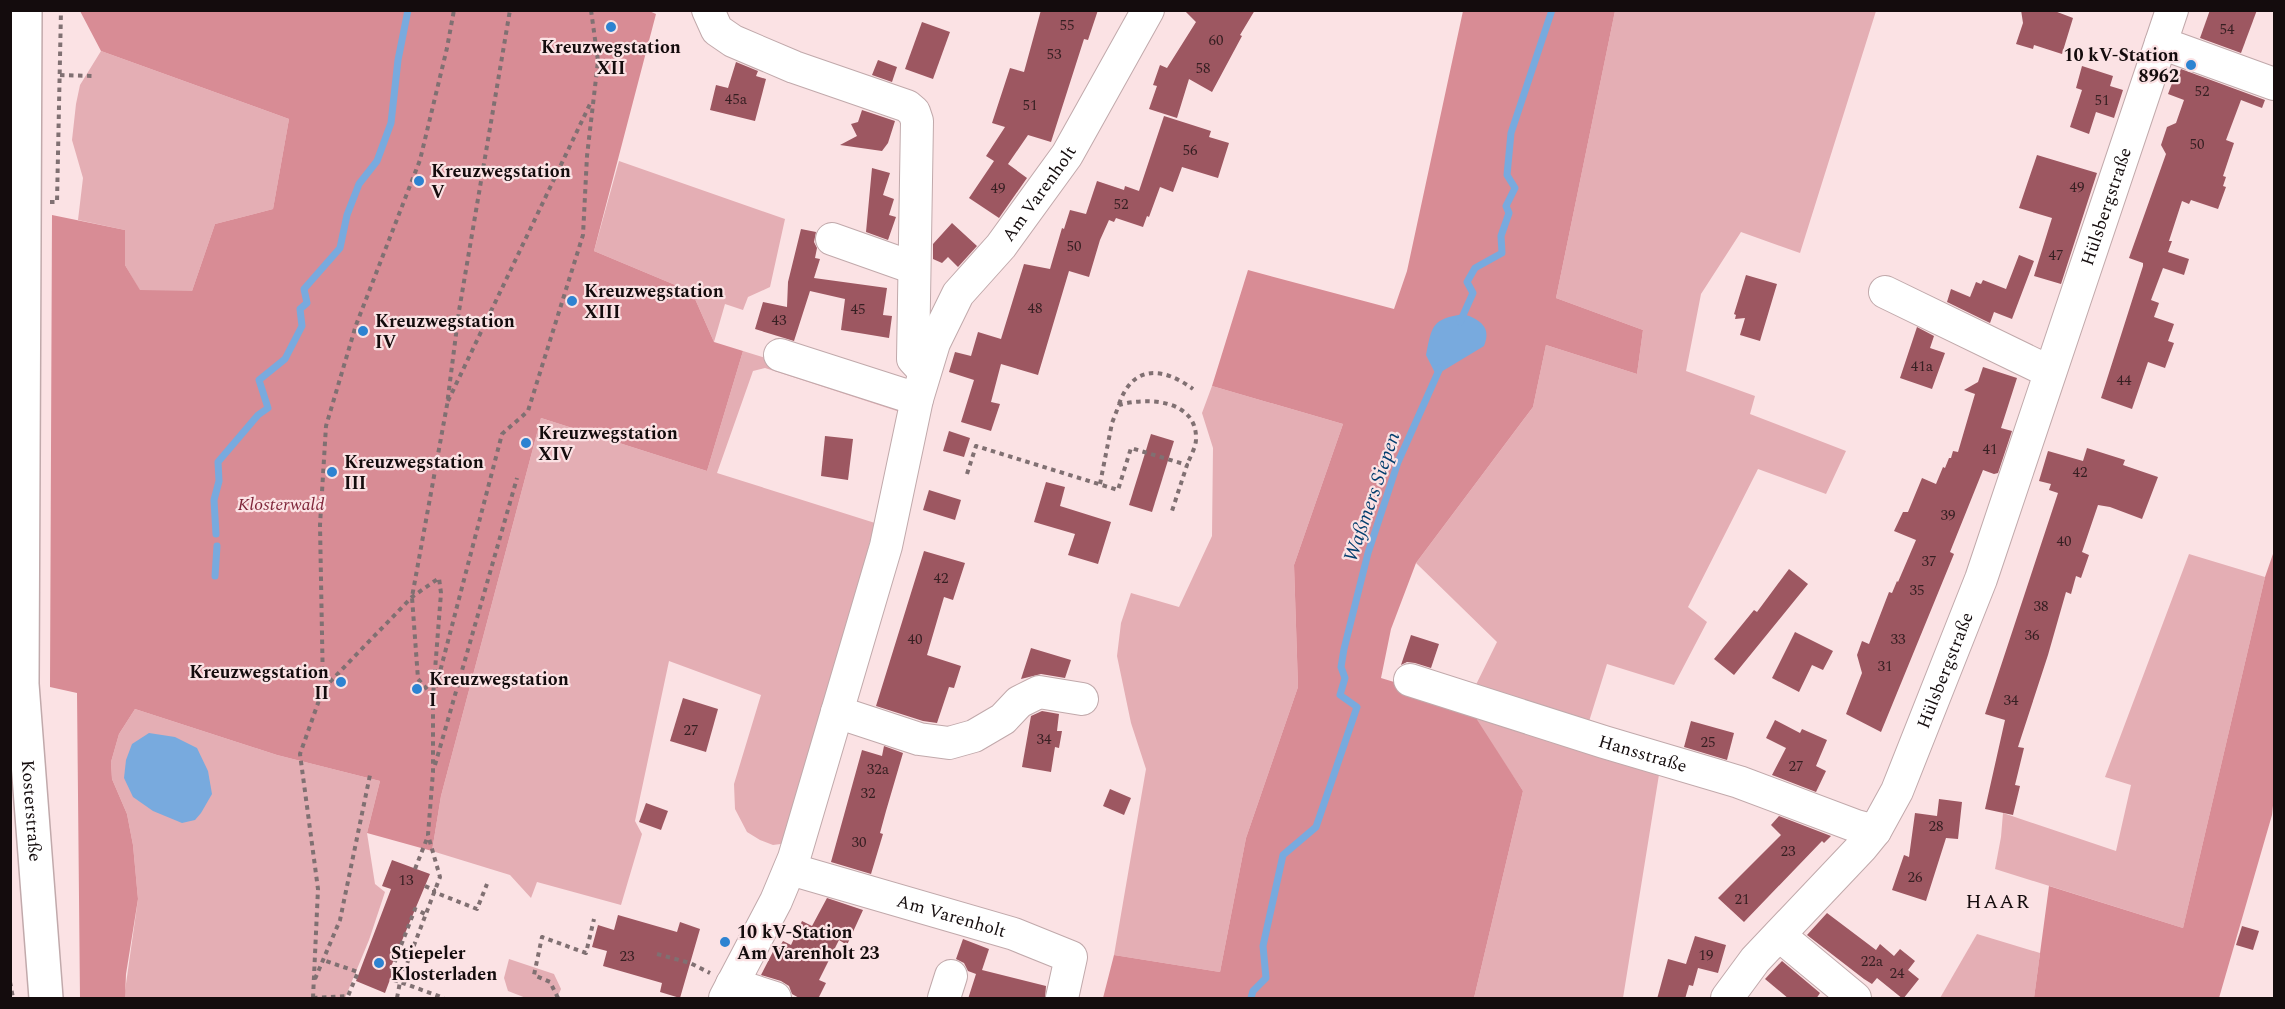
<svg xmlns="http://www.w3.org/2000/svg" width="2285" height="1009" font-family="Spectral,serif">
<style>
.green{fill:#e4aeb4}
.forest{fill:#d88c95}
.water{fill:#78aade}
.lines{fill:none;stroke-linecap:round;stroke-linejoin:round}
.stream{stroke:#78aade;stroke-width:7}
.building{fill:#9d5761}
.minor-casing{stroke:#c1a9ab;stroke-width:34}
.major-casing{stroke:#c1a9ab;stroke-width:36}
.path{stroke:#807072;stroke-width:4;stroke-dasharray:4.5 4.5;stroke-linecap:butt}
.minor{stroke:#fff;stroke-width:32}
.major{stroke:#fff;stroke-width:33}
.poi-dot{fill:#2d83d1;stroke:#fbe2e4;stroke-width:2}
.labels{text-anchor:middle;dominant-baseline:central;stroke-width:4.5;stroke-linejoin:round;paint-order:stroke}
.number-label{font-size:15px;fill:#361f22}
.poi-label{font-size:18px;font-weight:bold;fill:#140c0d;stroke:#fbe2e4;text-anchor:start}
.street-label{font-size:18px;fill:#140c0d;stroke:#fbe2e4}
.park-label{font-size:18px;font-style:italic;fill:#7f2539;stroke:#fbe2e4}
.water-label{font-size:20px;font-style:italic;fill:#023d6d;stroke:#fbe2e4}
.neighbourhood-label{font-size:20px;letter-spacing:1.5px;fill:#140c0d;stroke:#fbe2e4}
</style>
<rect width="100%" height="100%" fill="#fbe2e4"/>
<!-- green -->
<g class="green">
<path d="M1615,11H1876L1800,253L1741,232L1701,294L1686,371L1755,396L1750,414L1846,451L1826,494L1758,469L1688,607L1707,622L1674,685L1607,664L1586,731L1662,756L1623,998H1474L1523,791L1466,705L1497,642L1416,563L1533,407L1546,345L1637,374L1643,330L1556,298Z"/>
<path d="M101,51L289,119L273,209L215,224L192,291H140L125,265V230L78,220L83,178L72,140L76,104L80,85Z"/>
<path d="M619,161L785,219L770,287L748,297L743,310L725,304L714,342L692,292L594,251Z"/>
<path d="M743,351L902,401L900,412L765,368L753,371L717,473L875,523L788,843L773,845L760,840L747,832L735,809L734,784L761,695L669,661L635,821L642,834L621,905L537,882L531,898L510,875L432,851L441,796L541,418L707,471Z"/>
<path d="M1212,386L1343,424L1294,565L1298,687L1246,838L1220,972L1114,955L1146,769L1131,723L1117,656L1121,623L1131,593L1179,607L1212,536L1213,448L1202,413Z"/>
<path d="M2189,554L2265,577L2183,928L1995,869L2001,837L2003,813L2116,851L2131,785L2105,777Z"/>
<path d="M135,709L277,755L380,781L367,833L375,884L385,892L369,940L345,998H124L138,899L133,845L127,814L112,779L111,762L119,734Z"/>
<path d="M1977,934L2040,953L2034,998H1940Z"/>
<path d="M509,959L554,974L561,989L557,998H526L508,991L504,978Z"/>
</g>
<!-- forest -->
<g class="forest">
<path d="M647,10L656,14L594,251L692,292L714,342L743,351L707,471L541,418L441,796L432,851L367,833L380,781L277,755L135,709L119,734L111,762L112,779L127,814L133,845L138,899L126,974L125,997L80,998L77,693L50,687L52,215L125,230V265L140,290L192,291L215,224L273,209L289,119L101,51L80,11Z"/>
<path d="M1463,11H1615L1556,298L1643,330L1637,374L1546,345L1533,407L1416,563L1391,629L1381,678L1417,689L1474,715L1523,791L1474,998H1103L1114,955L1220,972L1246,838L1298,687L1294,565L1343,424L1212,386L1248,270L1394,309L1407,271Z"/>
<path d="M2274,551V796L2272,815L2219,998H2034L2049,886L2183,928L2265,577Z"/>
</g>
<!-- water -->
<g class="water">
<path d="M1464,314C1480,320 1492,327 1484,346L1436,375L1426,355C1432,325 1432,319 1464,314Z"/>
<path d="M149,733L175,737L197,748L208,771L212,794L201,813L195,820L182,823L153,811L133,797L124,778L126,760L132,744Z"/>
</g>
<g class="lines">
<!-- stream -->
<g class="stream">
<path d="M1460,322L1473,293L1467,282L1475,268L1502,253L1501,236L1509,213L1506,206L1515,188L1507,175L1511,133L1552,10"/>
<path d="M216,534L214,500L219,481L218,462L258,415L268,408L259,380L285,359L302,326L300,309L307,303L304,289L340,248L347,215L359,184L377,161L391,123L398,60L408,10"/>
<path d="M215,576L217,546"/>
<path d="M1251,998L1253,991L1266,978L1263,946L1283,855L1316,827L1357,707L1340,695L1345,678L1341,667L1344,649L1368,553L1398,462L1440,368"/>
</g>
</g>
<!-- building -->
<g class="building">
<path d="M1041,10H1098L1088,40L1084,39L1051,142L1028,135L1008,164L1027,178L999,218L969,198L994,161L986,156L1005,127L992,123L1010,68L1024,72Z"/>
<path d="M1184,10H1255L1240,35L1242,36L1212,92L1189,79L1177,118L1149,109L1157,86L1153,85L1160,65L1167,68L1196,22Z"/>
<path d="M2021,10H2052L2073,18L2062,54L2034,45L2033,49L2016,44L2023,23Z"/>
<path d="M2210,10H2257L2241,53L2200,38Z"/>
<path d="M922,22L950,32L933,79L905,69Z"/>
<path d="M878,60L897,67L892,82L872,75Z"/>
<path d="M736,62L758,71L756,76L766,79L755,121L710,110L716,85L728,88Z"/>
<path d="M2082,66L2113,76L2110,86L2123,90L2114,118L2096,112L2089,134L2070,127L2082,90L2076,88Z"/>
<path d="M2181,69L2265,100L2262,108L2241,100L2226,140L2234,143L2223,176L2226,177L2223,186L2226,187L2218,209L2191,200L2189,204L2182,201L2169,241H2172L2168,252L2189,259L2184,275L2163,268L2151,300L2159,303L2154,317L2174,324L2168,341L2174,343L2165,368L2148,362L2132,409L2101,398L2143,266V263L2129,258L2166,154L2161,145L2167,127L2176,123L2184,100L2168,94L2174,78L2177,79Z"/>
<path d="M862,110L895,121L888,143L882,151L840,145L857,136L851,124L858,122Z"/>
<path d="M1164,116L1211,131L1209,137L1229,143L1218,178L1182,167L1173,192L1160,187L1149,217L1147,216L1143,227L1116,218L1114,222L1109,220L1100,240L1089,277L1069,271L1038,375L1001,364L991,402L1000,404L991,431L961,422L974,380L949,372L955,352L971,356L978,332L1001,339L1024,264L1050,269L1062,228L1064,229L1070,210L1086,214L1097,181L1124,190L1125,186L1139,191Z"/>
<path d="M2037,155L2097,173L2061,284L2034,276L2052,218L2019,208Z"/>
<path d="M872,168L890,173L883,195L894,199L889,215L896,217L888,240L866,232Z"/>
<path d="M952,223L977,246L958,267L948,257L942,263L933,259V244Z"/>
<path d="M801,229L816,232L814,242L817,248L815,258L820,259L814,278L887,288L883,315L892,316L889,338L841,330L845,299L810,291L794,341L755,329L763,302L787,307L788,282Z"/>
<path d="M2019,255L2034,261L2012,319L1994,312L1990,323L1947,302L1951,289L1970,297L1976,282L1981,284L1983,280L2006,289Z"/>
<path d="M1746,275L1777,284L1760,341L1740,335L1745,318L1735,319L1736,315L1734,314Z"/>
<path d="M1917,327L1934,336L1930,348L1945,353L1932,389L1900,378Z"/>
<path d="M1983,367L2017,378L2001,428L2012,431L1998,473L1994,474L1983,470L1950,552L1954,554L1881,732L1846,714L1862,673L1857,655L1862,641L1869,644L1889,592L1892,593L1897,581L1898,582L1916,540L1894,531L1903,512H1908L1922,478L1936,484L1943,467L1945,468L1949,458H1951L1953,451L1958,452L1975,394L1964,390L1978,382Z"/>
<path d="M949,431L970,438L964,457L943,451Z"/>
<path d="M1151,434L1174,441L1152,512L1129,505Z"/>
<path d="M825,436L853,439L848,480L821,476Z"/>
<path d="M2087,448L2125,460L2123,465L2158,477L2142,519L2110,507L2098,505L2082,552L2089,555L2081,578L2076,576L2071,594L2066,592L2048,655L2018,747L2024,748L2015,785L2020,786L2013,815L1985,809L2005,720L1985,714L2058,493L2049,490L2051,484L2039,481L2048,451L2083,461Z"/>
<path d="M1046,482L1065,487L1060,506L1111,522L1098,564L1068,555L1075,534L1034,522Z"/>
<path d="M929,490L961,500L955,520L923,510Z"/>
<path d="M924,551L965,563L953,600L944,597L927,655L961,666L954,688L949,687L937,723L923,721L876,706Z"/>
<path d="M1789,569L1808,584L1734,675L1714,659L1754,610L1757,612Z"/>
<path d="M1795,632L1833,651L1823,670L1812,665L1799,692L1772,678Z"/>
<path d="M1411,635L1439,644L1431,668L1415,663L1407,662L1401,665Z"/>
<path d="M1031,648L1071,660L1065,678L1041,674L1021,679Z"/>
<path d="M683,698L718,709L706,752L670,741Z"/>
<path d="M1042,711L1059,714L1057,731H1062L1059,748L1055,747L1051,772L1022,767L1031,716Z"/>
<path d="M1775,720L1800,733L1802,729L1827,740L1816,766L1826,771L1816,792L1772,775L1786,748L1766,738Z"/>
<path d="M1691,721L1734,733L1727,760L1684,747Z"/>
<path d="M884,746L903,753L886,811L880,833L883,834L871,874L831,862L862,750L882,756Z"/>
<path d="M1110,789L1131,798L1124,815L1103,806Z"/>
<path d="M1939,799L1962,802L1958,839L1946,838L1926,901L1892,890L1904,855L1909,857L1915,813L1937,816Z"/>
<path d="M646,803L668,811L661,830L639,822Z"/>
<path d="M1779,816L1831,836L1824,843L1822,841L1744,922L1718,898L1781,835L1771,825Z"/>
<path d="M392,860L430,874L390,969L392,974L385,993L356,981L391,889L382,886Z"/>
<path d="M827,898L863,910L847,945L839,940L819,980L826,983L818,999H801L792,994L789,986L781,981L761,975L777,944L780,946L783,941L791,945L802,921L812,926Z"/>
<path d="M1827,913L1876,950L1880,944L1894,956L1900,949L1915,961L1908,970L1919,979L1903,999L1877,978L1872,984L1864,979L1807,935Z"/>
<path d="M618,915L677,932L680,922L700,929L680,998L660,992L662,983L603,966L607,951L592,947L598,925L614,930Z"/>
<path d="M2242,926L2259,931L2253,950L2236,945Z"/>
<path d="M1695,936L1726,945L1718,973L1698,968L1693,986L1689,985L1685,999H1657L1668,959L1686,964Z"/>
<path d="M963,939L989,949L982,970L1046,986L1045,999H968L976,974L968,971L964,963L956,959Z"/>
<path d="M1782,961L1820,993L1816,999H1789L1765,979Z"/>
</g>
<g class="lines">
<!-- minor casing -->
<g class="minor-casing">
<g id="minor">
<path d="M708,10L717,30L733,41L794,67L907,106L914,112L917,121L913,359L924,371"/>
<path d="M2161,43L2274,84"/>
<path d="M832,239L914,268"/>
<path d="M1885,292L2050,372"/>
<path d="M780,355L917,399"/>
<path id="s1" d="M1410,680L1604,742L1739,782L1856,826L1875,831"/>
<path d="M837,712L919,739L949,743L974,736L1003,719L1019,702L1039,692L1082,699"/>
<path id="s2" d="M790,869L1014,934L1071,957L1062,998"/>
<path d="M1779,935L1855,998"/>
<path d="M732,984L775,998"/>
<path id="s3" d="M725,998L776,901L794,858L886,546L917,399L934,343L958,294L1001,246L1067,155L1148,10"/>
<path d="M944,998L951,976"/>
<path id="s4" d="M1727,998L1755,960L1862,847L1875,831L1897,791L1981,579L2172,10"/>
</g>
</g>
<!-- major casing -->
<g class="major-casing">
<g id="major">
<path id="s5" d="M25,10L22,684L46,998"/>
</g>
</g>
<!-- path -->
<g class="path">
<path d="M60,75L95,76"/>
<path d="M50,202H57L61,10"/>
<path d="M448,401L591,102"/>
<path d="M1119,404C1133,364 1163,367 1193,389"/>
<path d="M967,474L976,446L1118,490L1131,448L1187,465L1171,514"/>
<path d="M1100,484L1112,423L1119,405C1146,397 1197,399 1196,439C1196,447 1190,457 1187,465"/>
<path d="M436,687L502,434L528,411L583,235L587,156L598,61L591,10"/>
<path d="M323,689L320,525L326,426L356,325L420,160L447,48L454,10"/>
<path d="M433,696L418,679L412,597L447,405L459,311L510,10"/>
<path d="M435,765L517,478"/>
<path d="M415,869L428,836"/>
<path d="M425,886L434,890V892L477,909L487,884"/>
<path d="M657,954L690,963L710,973"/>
<path d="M391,968L392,969L415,909L425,914"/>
<path d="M315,979L340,920L370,775"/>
<path d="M10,982L13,998"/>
<path d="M313,998L318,889L300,754L323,689L412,597L439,578L441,593L433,696V772L428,835L440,877L400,982L394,980L392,969"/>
<path d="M313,998L348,996L358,972L323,960"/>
<path d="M397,998L400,982L444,998"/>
<path d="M558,998L550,982L534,975L542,937L586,953L594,919"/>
</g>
<!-- minor -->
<use href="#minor" class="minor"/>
<!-- major -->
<use href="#major" class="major"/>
</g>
<!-- markers -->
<g class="poi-dot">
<circle cx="611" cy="27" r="6"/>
<circle cx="2191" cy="65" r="6"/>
<circle cx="419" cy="181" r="6"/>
<circle cx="572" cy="301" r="6"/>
<circle cx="363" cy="331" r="6"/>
<circle cx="526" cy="443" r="6"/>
<circle cx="332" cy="472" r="6"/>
<circle cx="341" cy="682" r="6"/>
<circle cx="417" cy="689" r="6"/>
<circle cx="725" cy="942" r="6"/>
<circle cx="379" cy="963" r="6"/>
</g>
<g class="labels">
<!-- number labels -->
<g class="number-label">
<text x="1067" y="25">55</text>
<text x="2227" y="29">54</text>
<text x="1216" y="40">60</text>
<text x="1054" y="54">53</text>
<text x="1203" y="68">58</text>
<text x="2202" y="91">52</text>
<text x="736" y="99">45a</text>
<text x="2102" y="100">51</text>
<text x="1030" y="105">51</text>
<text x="2197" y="144">50</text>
<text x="1190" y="150">56</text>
<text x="2077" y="187">49</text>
<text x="998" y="188">49</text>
<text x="1121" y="204">52</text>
<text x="1074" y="246">50</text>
<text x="2056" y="255">47</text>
<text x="1035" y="308">48</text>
<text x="858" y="309">45</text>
<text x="779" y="320">43</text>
<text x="1922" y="366">41a</text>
<text x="2124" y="380">44</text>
<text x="1990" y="449">41</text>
<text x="2080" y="472">42</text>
<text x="1948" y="515">39</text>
<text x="2064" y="541">40</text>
<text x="1929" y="561">37</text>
<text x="941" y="578">42</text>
<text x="1917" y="590">35</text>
<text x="2041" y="606">38</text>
<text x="2032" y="635">36</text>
<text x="915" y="639">40</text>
<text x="1898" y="639">33</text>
<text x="1885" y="666">31</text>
<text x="2011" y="700">34</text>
<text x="691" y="730">27</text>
<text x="1044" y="739">34</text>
<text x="1708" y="742">25</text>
<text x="1796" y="766">27</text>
<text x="878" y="769">32a</text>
<text x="868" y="793">32</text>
<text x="1936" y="826">28</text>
<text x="859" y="842">30</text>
<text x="1788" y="851">23</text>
<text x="1915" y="877">26</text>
<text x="406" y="880">13</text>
<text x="1742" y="899">21</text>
<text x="1706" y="955">19</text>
<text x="627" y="956">23</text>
<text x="1872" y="961">22a</text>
<text x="1897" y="973">24</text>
</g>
<!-- poi labels -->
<g class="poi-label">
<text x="611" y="47" text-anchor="middle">Kreuzwegstation<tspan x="611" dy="21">XII</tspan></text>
<text x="2179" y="55" text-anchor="end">10 kV-Station<tspan x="2179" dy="21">8962</tspan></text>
<text x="431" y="171">Kreuzwegstation<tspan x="431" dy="21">V</tspan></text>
<text x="584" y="291">Kreuzwegstation<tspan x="584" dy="21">XIII</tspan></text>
<text x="375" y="321">Kreuzwegstation<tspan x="375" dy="21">IV</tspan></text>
<text x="538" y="433">Kreuzwegstation<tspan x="538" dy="21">XIV</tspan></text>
<text x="344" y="462">Kreuzwegstation<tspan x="344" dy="21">III</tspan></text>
<text x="329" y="672" text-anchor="end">Kreuzwegstation<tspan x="329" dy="21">II</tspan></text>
<text x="429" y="679">Kreuzwegstation<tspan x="429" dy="21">I</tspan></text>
<text x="737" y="932">10 kV-Station<tspan x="737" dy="21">Am Varenholt 23</tspan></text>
<text x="391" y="953">Stiepeler<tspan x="391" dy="21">Klosterladen</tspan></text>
</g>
<!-- street labels -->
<g class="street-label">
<text stroke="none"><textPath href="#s3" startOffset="874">Am Varenholt</textPath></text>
<text stroke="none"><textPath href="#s4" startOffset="890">Hülsbergstraße</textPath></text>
<text stroke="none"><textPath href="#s4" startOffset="399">Hülsbergstraße</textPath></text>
<text stroke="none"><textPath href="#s1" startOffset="244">Hansstraße</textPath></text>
<text stroke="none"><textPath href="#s5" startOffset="801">Kosterstraße</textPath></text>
<text stroke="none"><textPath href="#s2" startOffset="168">Am Varenholt</textPath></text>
</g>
<!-- park labels -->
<g class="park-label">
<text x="281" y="504">Klosterwald</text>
</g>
<!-- water labels -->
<g class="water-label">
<text transform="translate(1372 497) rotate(-71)">Waßmers Siepen</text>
</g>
<!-- neighbourhood labels -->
<g class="neighbourhood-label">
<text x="1998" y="902">HAAR</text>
</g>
</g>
<!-- border -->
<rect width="2285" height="1009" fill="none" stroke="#140c0d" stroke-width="24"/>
</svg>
